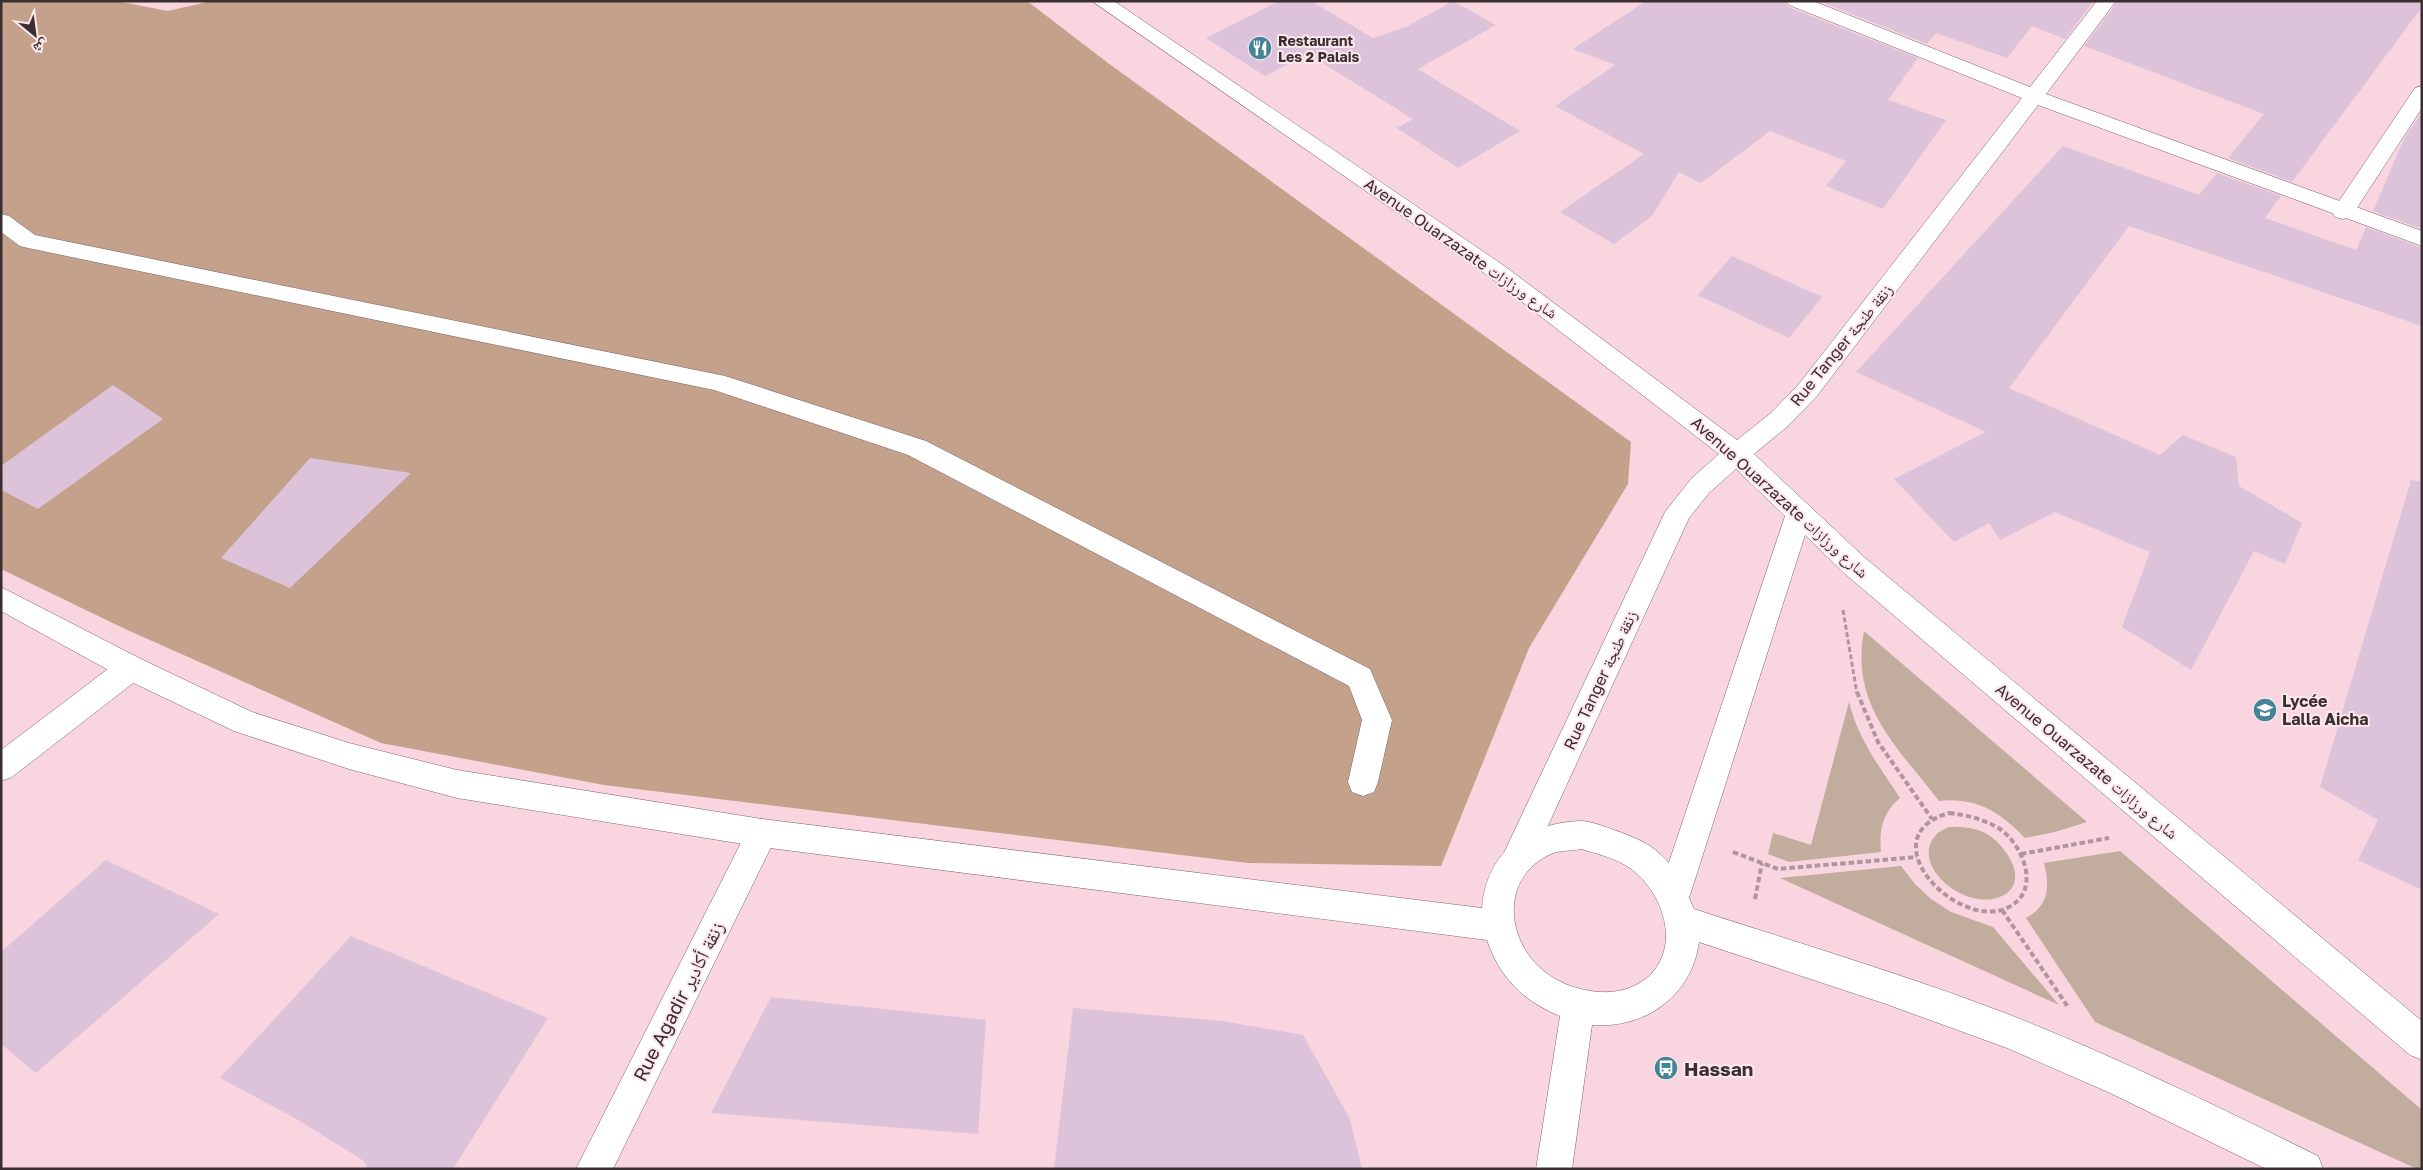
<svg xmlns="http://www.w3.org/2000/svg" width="2423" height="1170" font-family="'Golos Text','Noto Naskh Arabic',sans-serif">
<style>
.green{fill:#c2ac9d}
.forest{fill:#c3a18a}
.building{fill:#ddc3d9}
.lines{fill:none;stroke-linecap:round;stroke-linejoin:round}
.lane-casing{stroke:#80626b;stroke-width:1}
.street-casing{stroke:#80626b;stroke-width:1}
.secondary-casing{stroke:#80626b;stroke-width:1}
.path-far1{stroke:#b0959d;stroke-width:3;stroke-dasharray:5 2.5;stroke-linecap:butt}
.path{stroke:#b0959d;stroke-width:4;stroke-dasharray:5.5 3;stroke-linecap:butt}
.lane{fill:#fff;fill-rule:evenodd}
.street{fill:#fff;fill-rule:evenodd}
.secondary{fill:#fff;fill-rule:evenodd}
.labels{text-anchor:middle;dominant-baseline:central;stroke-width:4;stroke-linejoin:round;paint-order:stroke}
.far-poi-label{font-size:14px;font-weight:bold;fill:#3b2e31;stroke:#fce7ed;text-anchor:start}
.street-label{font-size:16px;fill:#3b2e31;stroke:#fce7ed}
.poi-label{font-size:16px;font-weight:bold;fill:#3b2e31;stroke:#fce7ed;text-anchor:start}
.near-street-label{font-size:19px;fill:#3b2e31;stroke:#fce7ed}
.near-poi-label{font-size:19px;font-weight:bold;fill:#3b2e31;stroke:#fce7ed;text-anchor:start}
</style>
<rect width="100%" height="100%" fill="#f8d5df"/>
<!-- green -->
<g class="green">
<path d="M1864,631L2087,822L2055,832L2025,838C2000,812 1976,797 1939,801C1897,746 1850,706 1864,631Z"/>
<path d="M1849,702C1858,739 1879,766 1900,798C1882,813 1879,830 1881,852L1789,862L1768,854L1773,833L1811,845Z"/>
<path d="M1949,827C1962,827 1975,827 1987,834C2003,843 2029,877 2007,893C1972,918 1907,866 1936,835C1939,831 1946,829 1949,827Z"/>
<path d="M2120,851L2422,1110V1169H2417L2095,1022L2026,918C2049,906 2050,886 2044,863Z"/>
<path d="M1901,866L1915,884L1931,899L1951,912L1993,927L2059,1005L1780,878Z"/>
</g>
<!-- forest -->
<path class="forest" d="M1,1H116L168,11L212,1H1027L1108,63L1631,442L1628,484L1529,648L1441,866L1248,863L604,785L381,743L123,628L1,569Z"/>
<!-- building -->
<g class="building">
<path d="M1279,1H1311L1373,38L1406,27L1453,1L1496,25L1418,69L1520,131L1458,168L1397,128L1413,119L1308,54L1265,76L1206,38Z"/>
<path d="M1646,1H1785L1788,7L1918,58L1888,100L1946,120L1883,209L1826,186L1846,161L1770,131L1701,183L1679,172L1652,216L1614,244L1560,212L1644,154L1555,106L1615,65L1573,49Z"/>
<path d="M1819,1H2094L2065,39L2032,26L2007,58L1936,33L1927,44Z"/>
<path d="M2118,1H2422V7L2292,182L2228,158L2264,114L2084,46Z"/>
<path d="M2422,112V229L2373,211L2404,139Z"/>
<path d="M2063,146L2199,195L2217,173L2281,196L2265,218L2356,250L2366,227L2422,248V326L2129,226L2009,388L2160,455L2183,435L2236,457L2239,486L2302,523L2285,564L2254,551L2191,670L2122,627L2150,552L2055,512L2000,540L1989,523L1954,542L1894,479L1986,432L1856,372Z"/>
<path d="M1732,256L1822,297L1789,338L1698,295Z"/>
<path d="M113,385L163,419L38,509L1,490V466Z"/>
<path d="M310,458L411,473L290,588L221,558Z"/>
<path d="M2411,480L2422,482V890L2358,860L2378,820L2320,787Z"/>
<path d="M106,860L219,914L36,1073L1,1044V952Z"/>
<path d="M351,936L548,1018L453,1169H368L364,1161L293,1117L220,1078Z"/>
<path d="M771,997L986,1020L978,1134L711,1113Z"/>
<path d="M1073,1008L1222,1021L1303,1035L1350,1119L1362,1169H1054Z"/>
</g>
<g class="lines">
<!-- lane casing -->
<g class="lane-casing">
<g id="lane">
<path d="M2422,86V108L2351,217L2343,219L2335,217L2332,212L2335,207L2415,88Z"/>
<path d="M1,214L9,216L35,235L725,376L926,441L1370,669L1392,720L1378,782L1374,792L1363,796L1352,792L1348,782L1362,720L1349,686L908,455L714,390L28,248L20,246L1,232Z"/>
</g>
</g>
<!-- street casing -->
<g class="street-casing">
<g id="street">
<path d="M1092,1H1114L1503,265L1737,440L1771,413L1799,384L2022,98L1789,5L1787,1H1813L2030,87L2097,1H2116L2046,94L2422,231V246L2038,105L1817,396L1788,426L1754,454L1864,557L2422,1021V1060L2410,1055L1844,573L1805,535L1690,895L1685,906L1674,910L1663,906L1658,895L1785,516L1736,469L1709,493L1689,518L1529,867L1518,872L1507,867L1502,857L1665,512L1691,479L1719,454L1487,275Z"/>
<path d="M131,656L141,659L145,668L141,677L12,777L1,781V750L121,659Z"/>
<path d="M762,819L773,823L778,833L613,1169H576L751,823Z"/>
</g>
</g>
<!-- secondary casing -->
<g class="secondary-casing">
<path id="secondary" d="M1,587L141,659L252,712L349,743L457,770L762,819L1482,908C1486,853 1526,823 1580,821C1592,821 1608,828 1620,832C1635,838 1649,843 1660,854C1677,869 1685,889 1694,909C1798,943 1903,974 2005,1013C2112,1055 2215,1105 2318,1156L2323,1169H2266L2108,1092L2007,1048L1886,1004L1699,942C1692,996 1645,1029 1592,1025L1572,1169H1536L1560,1016C1523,1001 1500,978 1487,940L762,847L457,798L349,769L234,731L121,677L1,611ZM1581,849C1598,854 1615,858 1630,868C1663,892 1682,946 1648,977C1633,989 1618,993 1599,992C1576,990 1554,982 1537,965C1504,931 1504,875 1551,854C1560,850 1572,851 1581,849Z"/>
</g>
<!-- path-far1 -->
<path class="path-far1" d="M1843,610L1857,694"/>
<!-- path -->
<g class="path">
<path d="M1857,692L1878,742L1932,819"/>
<path d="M1949,813C1967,815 1984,819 2000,829C2024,846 2042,892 2007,908C1957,931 1867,837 1949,813Z"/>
<path d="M1733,852L1778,869L1917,857"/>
<path d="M2021,854L2109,838"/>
<path d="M1755,899L1762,863"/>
<path d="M2002,910L2068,1007"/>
</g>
<!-- lane -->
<use href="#lane" class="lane"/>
<!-- street -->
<use href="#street" class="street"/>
<!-- secondary -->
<use href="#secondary" class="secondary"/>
</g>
<!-- icons -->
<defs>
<g id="restaurant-disc" transform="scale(1.25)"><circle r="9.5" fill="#438497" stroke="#fce7ed"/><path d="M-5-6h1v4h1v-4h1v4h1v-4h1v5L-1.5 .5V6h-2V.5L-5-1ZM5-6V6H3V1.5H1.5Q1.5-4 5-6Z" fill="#fff"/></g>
<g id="university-disc" transform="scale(1.25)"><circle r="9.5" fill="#438497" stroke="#fce7ed"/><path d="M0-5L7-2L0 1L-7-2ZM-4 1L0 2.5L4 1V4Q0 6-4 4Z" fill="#fff"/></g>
<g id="bus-disc" transform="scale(1.25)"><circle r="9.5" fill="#438497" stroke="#fce7ed"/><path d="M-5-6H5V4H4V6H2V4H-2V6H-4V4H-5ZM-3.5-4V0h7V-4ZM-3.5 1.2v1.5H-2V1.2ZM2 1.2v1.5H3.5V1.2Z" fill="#fff"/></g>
</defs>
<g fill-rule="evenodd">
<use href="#restaurant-disc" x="1260" y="48"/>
<use href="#university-disc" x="2265" y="710"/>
<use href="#bus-disc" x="1666" y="1068"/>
</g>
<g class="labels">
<!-- far-poi labels -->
<g class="far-poi-label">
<text x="1278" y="40">Restaurant<tspan x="1278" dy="16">Les 2 Palais</tspan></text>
</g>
<!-- street labels -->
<g class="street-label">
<text transform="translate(1461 248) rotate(35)">Avenue Ouarzazate شارع ورزازات</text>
<text transform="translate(1841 345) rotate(-51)">Rue Tanger زنقة طنجة</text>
<text transform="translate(1780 497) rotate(42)">Avenue Ouarzazate شارع ورزازات</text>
<text transform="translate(1600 680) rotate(-65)">Rue Tanger زنقة طنجة</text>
<text transform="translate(2087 761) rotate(40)">Avenue Ouarzazate شارع ورزازات</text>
</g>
<!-- poi labels -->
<g class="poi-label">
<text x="2282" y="701">Lycée<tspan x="2282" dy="18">Lalla Aicha</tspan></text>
</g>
<!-- near-street labels -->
<g class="near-street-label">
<text transform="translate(678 1001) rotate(-63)">Rue Agadir زنقة أكادير</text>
</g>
<!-- near-poi labels -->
<g class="near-poi-label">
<text x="1684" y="1068">Hassan</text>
</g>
</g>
<!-- border -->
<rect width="2423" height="1170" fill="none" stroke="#3b2e31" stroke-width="5"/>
<!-- north arrow -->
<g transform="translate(35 35) rotate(151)" stroke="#fce7ed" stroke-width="4" paint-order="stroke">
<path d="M0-4L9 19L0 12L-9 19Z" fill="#3b2e31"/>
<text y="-8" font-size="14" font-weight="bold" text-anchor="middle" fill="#3b2e31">ش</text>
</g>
</svg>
